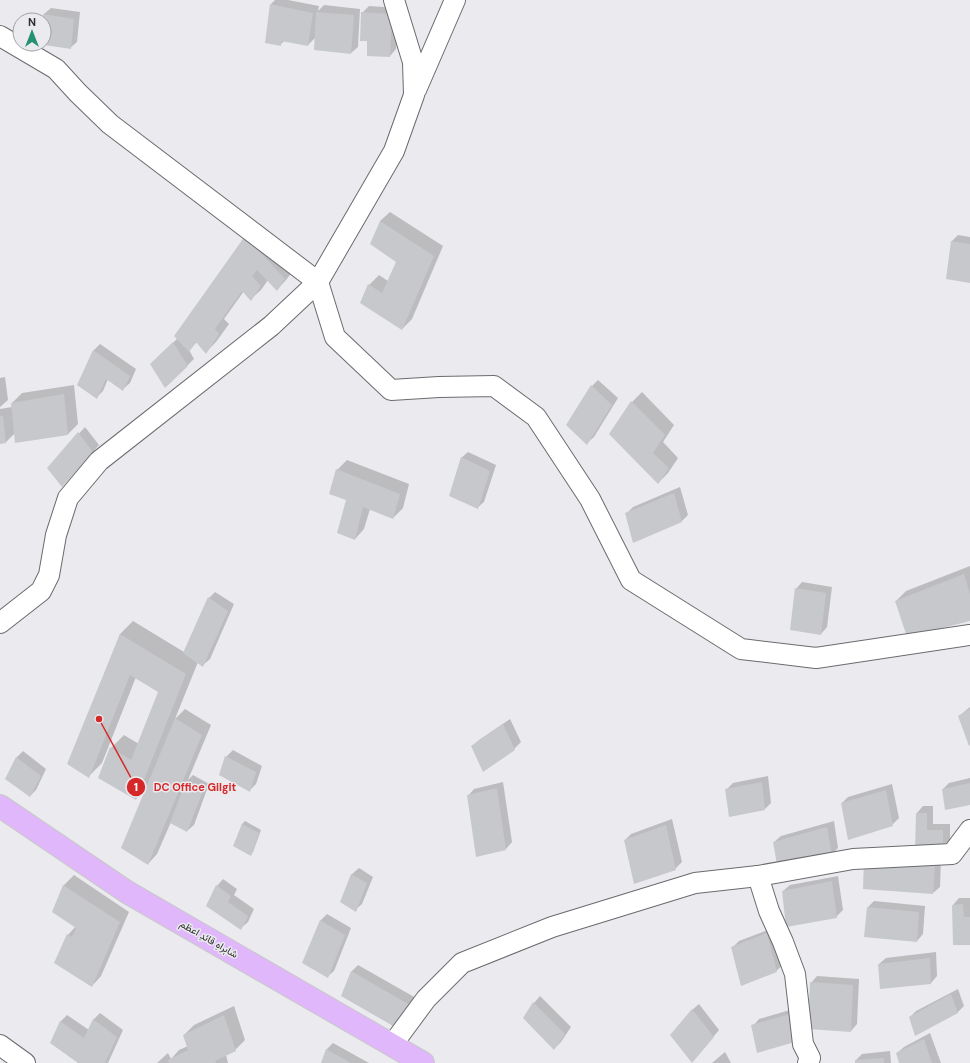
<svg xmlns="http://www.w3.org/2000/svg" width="970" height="1063" font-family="'DM Sans',Vazirmatn,sans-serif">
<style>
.shadow{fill:#0003}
.building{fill:#c6c8cc}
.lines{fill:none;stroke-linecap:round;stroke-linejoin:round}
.street-casing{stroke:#6b6b6e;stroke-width:22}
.highway-casing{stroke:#c9c9ca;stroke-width:24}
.street{stroke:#fff;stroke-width:20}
.highway{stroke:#e0b7fa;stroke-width:22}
.labels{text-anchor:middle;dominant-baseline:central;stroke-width:3;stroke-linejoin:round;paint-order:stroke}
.street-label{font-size:10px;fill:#313132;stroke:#ebebef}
.leader{fill:none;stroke:#d62828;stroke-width:1.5}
.callout-dot{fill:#d62828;stroke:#ebebef;stroke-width:1.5}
.mark-label{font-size:12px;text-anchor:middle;font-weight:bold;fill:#fff}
.callout-label{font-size:11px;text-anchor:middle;font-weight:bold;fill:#d62828;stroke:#ebebef;stroke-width:3;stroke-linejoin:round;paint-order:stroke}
</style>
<rect width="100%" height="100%" fill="#ebebef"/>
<!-- shadow -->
<g class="shadow">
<path d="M275,0H288L319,6L318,11L324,5L360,9L358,47L351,53L316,37L308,45L285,40L280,45L271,4Z"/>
<path d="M369,6L398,8L396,49L390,56L368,40L362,13Z"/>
<path d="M51,8L80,12L77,42L70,48L42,44H44V14Z"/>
<path d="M390,212L443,246L412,319L402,329L369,285L379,275L388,281L397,261L380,221Z"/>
<path d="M958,235L970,237V282L947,278L952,241Z"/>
<path d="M246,237L295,268L286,280L277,290L268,280L261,290L251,299L244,291L224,319L229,324L216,342L206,352L197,342L189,350L194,359L165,387L151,364L177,339Z"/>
<path d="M100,344L136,369L130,383L123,389L108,379L103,391L97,397L78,384L94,350Z"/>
<path d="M5,377L8,400L0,407V378Z"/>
<path d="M598,380L618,398L594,437L587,443L568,425L592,386Z"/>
<path d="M74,385L78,424L68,434L16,442L15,433L6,442L0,443V409L12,407V403L22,393Z"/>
<path d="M642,392L674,425L663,442L678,458L668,473L658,483L610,434L632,402Z"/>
<path d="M85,427L99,445L68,480L48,468Z"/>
<path d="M468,452L496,465L484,502L477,508L461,458Z"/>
<path d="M347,460L409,484L403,508L393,518L370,509L364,529L355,539L347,499L337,470Z"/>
<path d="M680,487L688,515L681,522L626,514L633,507Z"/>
<path d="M970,566V620L896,601L906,591Z"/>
<path d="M802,582L832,587L827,627L821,634L796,589Z"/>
<path d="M215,592L234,604L210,659L203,665L198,662L175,719L185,709L211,725L188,780L193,775L209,784L194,825L187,831L171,822L157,854L148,864L147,787L136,799L100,777L111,748L124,735L139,744L160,691L136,677L102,763L89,776L69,764L120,634L133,621L184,652L209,598Z"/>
<path d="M970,707V744L959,716Z"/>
<path d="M510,719L521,742L514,749L473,746L479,740Z"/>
<path d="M233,750L262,766L256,784L250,790L226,757Z"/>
<path d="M23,751L46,769L36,790L30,796L16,758Z"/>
<path d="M768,776L771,803L765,809L726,790L733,783Z"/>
<path d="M970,778V804L943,789L949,783Z"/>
<path d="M503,782L512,842L506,849L477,856L468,796L474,789Z"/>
<path d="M892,784L899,818L892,825L842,803L848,797Z"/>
<path d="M923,806H933V824H950V843L943,849H916L917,813Z"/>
<path d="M672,819L682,862L675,869L625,840L631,834Z"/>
<path d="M245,821L261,830L253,852L251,855L234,846L242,824Z"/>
<path d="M834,821L838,848L832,854L774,842L781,836Z"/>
<path d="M941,859L940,887L933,893L864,888Z"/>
<path d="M359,868L373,877L362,904L355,910L341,902L352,874Z"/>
<path d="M74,875L129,912L101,976L92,986L68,935L76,926L53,911L64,885Z"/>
<path d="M838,876L843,910L836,917L783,891L790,885Z"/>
<path d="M223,879L237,889L234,895L254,909L248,922L241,928L217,886Z"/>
<path d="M959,898H970V944L953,905Z"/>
<path d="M874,901L925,906L923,934L917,941L868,907Z"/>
<path d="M327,914L351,928L334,971L327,977L304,963L321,920Z"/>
<path d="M773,928L783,965L776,971L732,948L739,941Z"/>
<path d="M936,952L937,976L931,983L879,964L886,958Z"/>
<path d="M358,965L416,998L406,1022L343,996L352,971Z"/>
<path d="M817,976L859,979L857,1024L851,1031L811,983Z"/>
<path d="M958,989L964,1006L957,1013L910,1017L916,1011Z"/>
<path d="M540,996L571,1027L561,1042L554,1049L524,1018L534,1003Z"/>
<path d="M699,1004L719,1030L698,1055L692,1010Z"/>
<path d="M234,1006L245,1040L235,1050L226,1055L228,1063H157L168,1053L171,1059L179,1050L188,1046L184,1035L194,1025Z"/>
<path d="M797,1008L802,1034L753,1026L759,1019Z"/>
<path d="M100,1013L123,1030L108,1063H80L51,1043L61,1021L67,1015L89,1030L94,1019Z"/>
<path d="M930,1033L941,1063H900L897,1053L904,1047Z"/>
<path d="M333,1043L369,1063H322L327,1049Z"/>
<path d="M890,1051L891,1063H856V1060L862,1054Z"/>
<path d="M725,1052L731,1063H712Z"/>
</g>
<!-- building -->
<g class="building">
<path d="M270,4L313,13L308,46L281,41V46L265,43Z"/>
<path d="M316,12L354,15L351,54L314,50Z"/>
<path d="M361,12L392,14L390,57L367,56V41H360Z"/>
<path d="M43,14L74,19L71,49L44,45Z"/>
<path d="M380,221L434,256L402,330L360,303L368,284L382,293L396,262L370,244Z"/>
<path d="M245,236L285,279L277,291L257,270L252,276L261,286L251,301L242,291L215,329L219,334L206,354L196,342L189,352L174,336Z"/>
<path d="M951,241L970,244V283L946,279Z"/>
<path d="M173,342L188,366L165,388L150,364Z"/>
<path d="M93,350L130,376L123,391L106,379L97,399L77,385Z"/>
<path d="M591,385L612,405L587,445L566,425Z"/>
<path d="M64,394L68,435L15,443L11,403Z"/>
<path d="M631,401L665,435L653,453L669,468L658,484L609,434Z"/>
<path d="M0,416H3L6,443L0,444Z"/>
<path d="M78,432L93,452L62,487L47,468Z"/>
<path d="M461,457L490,471L478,509L449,496Z"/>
<path d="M336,469L400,494L393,519L363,507L355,540L337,533L346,500L329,494Z"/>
<path d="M674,493L682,522L633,543L625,513Z"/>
<path d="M964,574L970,594V621L907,637L895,601Z"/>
<path d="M795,588L826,593L821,635L790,630Z"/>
<path d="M208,597L228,611L203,667L183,653Z"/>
<path d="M120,634L186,674L136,800L98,778L110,747L131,760L158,692L130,675L89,778L67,764Z"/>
<path d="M970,709V745L969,746L958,716Z"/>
<path d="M175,718L202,735L148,865L121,848Z"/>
<path d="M503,724L515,750L483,772L471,746Z"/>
<path d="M225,756L256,772L250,792L219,775Z"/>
<path d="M16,757L41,776L30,797L5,779Z"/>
<path d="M186,781L203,791L187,832L170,823Z"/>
<path d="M762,782L765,810L729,817L725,789Z"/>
<path d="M970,783V805L945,810L942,789Z"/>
<path d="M497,788L506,850L476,857L467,795Z"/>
<path d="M886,790L893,826L848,840L841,803Z"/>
<path d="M916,813H927V830H943V850H915Z"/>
<path d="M242,824L259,833L251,856L233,846Z"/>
<path d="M666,825L676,870L634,884L624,840Z"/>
<path d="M827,827L832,855L778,870L773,842Z"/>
<path d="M864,859L935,865L933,894L863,889Z"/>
<path d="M351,874L367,883L356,912L340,902Z"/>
<path d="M832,881L837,918L786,927L782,891Z"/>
<path d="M63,885L120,922L92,987L54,963L67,934L72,937L76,928L52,912Z"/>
<path d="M216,885L231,896L228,902L248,916L241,930L206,906Z"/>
<path d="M963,904L964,917H970V945H953L952,905Z"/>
<path d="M867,907L919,912L917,942L864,937Z"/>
<path d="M320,920L345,935L328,978L302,963Z"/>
<path d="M767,933L777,972L741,986L731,947Z"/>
<path d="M930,958L931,984L880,989L878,964Z"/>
<path d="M351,971L410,1005L400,1030L341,996Z"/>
<path d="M810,982L853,985L851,1032L808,1029Z"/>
<path d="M951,994L958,1013L915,1036L909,1017Z"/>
<path d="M533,1002L565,1034L554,1050L523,1018Z"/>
<path d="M692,1009L714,1037L692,1063L670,1035Z"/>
<path d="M790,1014L795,1042L757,1053L751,1025Z"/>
<path d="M224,1015L236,1051L215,1061L216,1063H169L168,1060L188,1050L183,1035Z"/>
<path d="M93,1019L117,1037L105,1063H78L50,1043L60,1021L84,1038Z"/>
<path d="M924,1039L932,1063H899L896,1053Z"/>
<path d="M326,1049L351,1063H321Z"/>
<path d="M884,1058V1063H855V1060Z"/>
</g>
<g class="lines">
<!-- street casing -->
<g class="street-casing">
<g id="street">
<path d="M0,36L56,69L78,93L110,124L318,282L335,337L391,390L439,387L494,386L536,417L590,499L631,580L741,649L816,658L970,635"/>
<path d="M416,90L455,0"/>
<path d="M0,623L41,591L49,575L56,535L68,498L99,461L271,326L318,282L394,151L414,95L413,62L394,0"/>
<path d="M758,876L769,911L783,942L795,974L803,1044L810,1058L808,1063"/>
<path d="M0,1045L25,1063"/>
<path d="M392,1045L426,999L462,963L552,927L695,883L758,876L853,859L952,854L970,830"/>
</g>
</g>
<!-- highway casing -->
<g class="highway-casing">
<path id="highway" d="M0,806L127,892L423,1063"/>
</g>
<!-- street -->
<use href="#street" class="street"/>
<!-- highway -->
<use href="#highway" class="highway"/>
</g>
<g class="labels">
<!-- street labels -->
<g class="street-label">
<text transform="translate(209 939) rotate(30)">شاہراہِ قائدِ اعظم</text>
</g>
</g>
<!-- callouts -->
<path class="leader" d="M99 719L136 787"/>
<g class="callout-dot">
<circle cx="99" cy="719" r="4"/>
<circle cx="136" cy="787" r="10"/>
</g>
<g class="mark-label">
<text x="136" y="791">1</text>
</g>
<g class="callout-label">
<text x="195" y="791">DC Office Gilgit</text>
</g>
<!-- north arrow -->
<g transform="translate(32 32)"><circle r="19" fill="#ebebef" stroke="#a1a1a3"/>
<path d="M0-3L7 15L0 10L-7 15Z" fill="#249170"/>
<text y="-6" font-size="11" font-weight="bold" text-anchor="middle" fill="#313132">N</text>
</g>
</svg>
